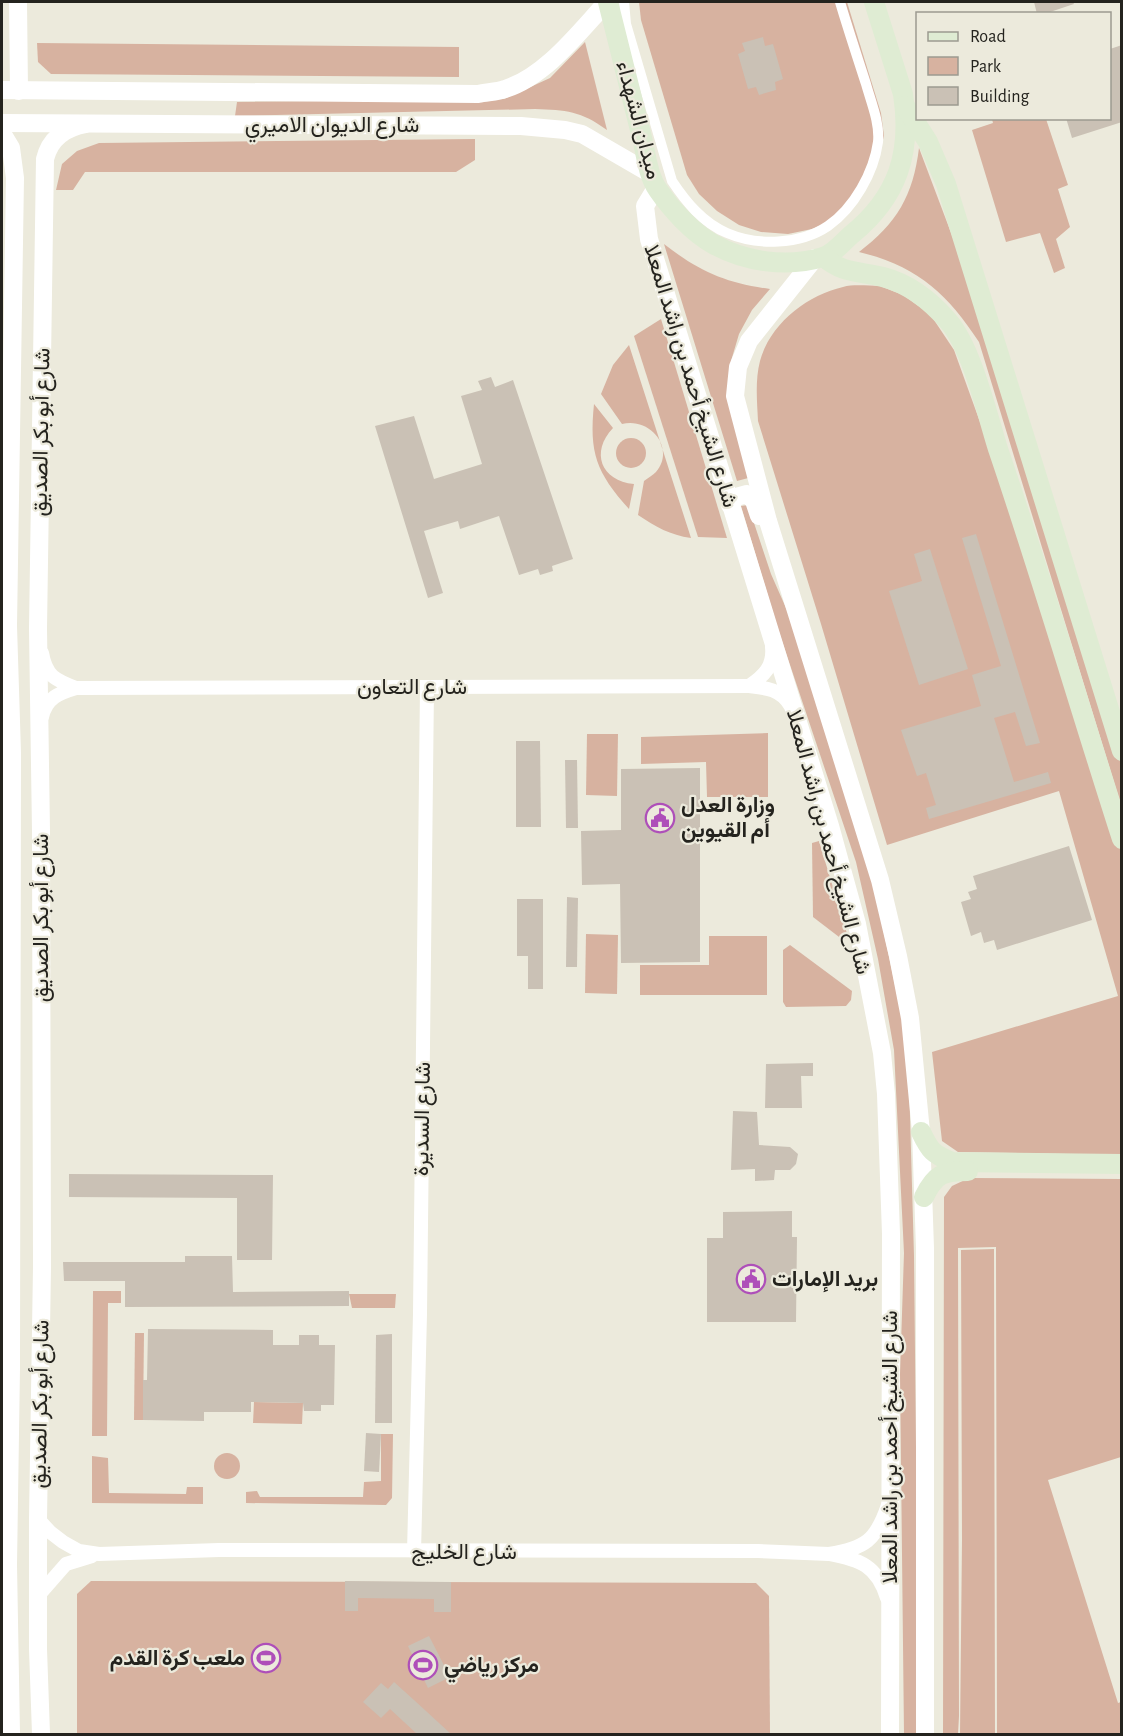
<svg xmlns="http://www.w3.org/2000/svg" width="1123" height="1736" font-family="'Alegreya Sans',Vazirmatn,sans-serif">
<style>
.green{fill:#d7b2a0}
.building{fill:#cac1b5}
.lines{fill:none;stroke-linecap:round;stroke-linejoin:round}
.pedestrian{stroke:#fff;stroke-width:10}
.minor{stroke:#fff;stroke-width:14}
.tertiary{stroke:#fff;stroke-width:18}
.secondary{stroke:#dfecd3;stroke-width:20}
.labels{text-anchor:middle;dominant-baseline:central;stroke-width:4.5;stroke-linejoin:round;paint-order:stroke}
.street-label{font-size:22px;fill:#24231e;stroke:#eceadc}
.poi-label{font-size:22px;font-weight:bold;fill:#24231e;stroke:#eceadc;text-anchor:start}
</style>
<rect width="100%" height="100%" fill="#eceadc"/>
<!-- green -->
<g class="green">
<path d="M639,2H847L881,113L884,136L878,158L836,219L812,229L788,234L761,232L739,225L717,211L699,194L687,175L641,20Z"/>
<path d="M585,42L607,130C581,111 566,110 535,109L235,116L237,102L504,99L550,78Z"/>
<path d="M37,43L459,47V77L51,74L38,62Z"/>
<path d="M992,119H1046L1068,185L1058,189L1070,227L1056,239L1065,268L1054,273L1040,233L1006,242L972,130L993,123Z"/>
<path d="M475,139V160L456,172H85L73,190H56L62,164L77,151L99,143Z"/>
<path d="M919,148L979,307L1121,764V805L979,342C947,293 917,266 859,252C897,223 913,196 919,148Z"/>
<path d="M664,244C700,272 726,283 770,289L752,310L739,334L731,361L752,477L737,481Z"/>
<path d="M880,286L903,295L930,314L954,350L989,447L1103,785L1121,851V1155L958,1152L942,1141L932,1052L1118,996L1059,791L887,845L821,624L758,421C757,401 755,380 760,361C770,324 807,295 843,287C854,284 868,286 880,286Z"/>
<path d="M661,319L727,538L698,537L634,336Z"/>
<path d="M629,345L691,538C670,535 656,527 638,515L644,481C648,478 653,475 656,472C676,448 650,417 622,424L601,394L613,365Z"/>
<path d="M594,404L613,428C590,452 601,481 634,484L629,509C596,472 589,453 594,404Z"/>
<circle cx="631" cy="453" r="15"/>
<path d="M748,505L771,574L797,633L869,863L908,1046L914,1256L919,1734H904L900,1374L904,1253L894,1050L878,959L856,862L777,626L741,506Z"/>
<path d="M768,733V797H707L706,762L641,764V737Z"/>
<path d="M587,734H618L617,796L586,795Z"/>
<path d="M819,841L848,937L843,940L813,917L812,843Z"/>
<path d="M586,934L618,935L617,994L585,993Z"/>
<path d="M709,936H767V995H640V965H709Z"/>
<path d="M790,945L852,991L851,1000L846,1006L786,1007L783,1002V950Z"/>
<path d="M969,1178L1121,1179V1457L1048,1480L1118,1703L1121,1702V1734H997L996,1247L958,1248L959,1716L958,1734H943L944,1197L952,1186Z"/>
<path d="M994,1249L995,1734H960L962,1540L961,1250Z"/>
<path d="M93,1291H121V1303H108L107,1436H92Z"/>
<path d="M349,1294H396L395,1308H352Z"/>
<path d="M135,1333H144L143,1420H134Z"/>
<path d="M254,1402L303,1403L302,1424L253,1423Z"/>
<path d="M381,1434H393L392,1498L386,1505L246,1503V1492L257,1491L260,1497H363L364,1482L381,1481Z"/>
<circle cx="227" cy="1466" r="13"/>
<path d="M92,1456L108,1458L109,1493L186,1494L187,1487H203V1504L92,1503Z"/>
<path d="M91,1581L756,1583L769,1596L770,1734H77V1594Z"/>
</g>
<!-- building -->
<g class="building">
<path d="M1034,2H1073L1074,4L1044,14H1037Z"/>
<path d="M763,37L765,46L773,44L783,79L775,82L776,90L759,95L756,87L748,89L738,54L745,51L742,43Z"/>
<path d="M1122,45V122L1072,138L1066,118H1110V49Z"/>
<path d="M491,377L495,387L513,380L573,559L552,566L553,571L540,575L538,569L519,575L499,516L460,529L458,521L424,531L443,593L428,598L375,426L414,416L434,479L482,464L461,396L482,390L478,381Z"/>
<path d="M976,534L1040,743L1026,746L1015,712L994,718L1014,782L1048,772L1051,783L929,819L926,808L936,805L926,773L917,776L901,730L981,706L972,675L1001,666L962,538Z"/>
<path d="M930,549L968,669L919,685L889,591L922,581L914,554Z"/>
<path d="M516,741H540L541,827H516Z"/>
<path d="M565,760H577L578,828H566Z"/>
<path d="M700,768V962L621,963L620,884L582,885L581,831L621,830V769Z"/>
<path d="M1069,846L1092,920L997,950L994,940L984,943L981,932L971,936L961,902L971,899L968,892L977,889L973,876Z"/>
<path d="M567,897L578,898L577,967H566Z"/>
<path d="M517,899H543V989H528V956H517Z"/>
<path d="M813,1063V1076H801L802,1108H765L766,1064Z"/>
<path d="M733,1111L757,1112L759,1145L790,1147L798,1154L796,1164L790,1170H775L774,1180L755,1181V1169L731,1170Z"/>
<path d="M69,1174L273,1175L272,1260H237V1198L69,1197Z"/>
<path d="M792,1211V1237H797L796,1322H707V1238H723V1212Z"/>
<path d="M185,1256H232L233,1292L349,1291V1306L125,1307V1281H64L63,1262H185Z"/>
<path d="M148,1329L273,1330V1345H299V1335H319V1345H335L334,1405H321V1411H304L303,1403L251,1402V1412H204V1421L143,1420V1380H147Z"/>
<path d="M392,1334V1423H375L376,1335Z"/>
<path d="M366,1433L381,1434L379,1472L364,1471Z"/>
<path d="M345,1581L451,1582V1612H434V1599L358,1598V1611H345Z"/>
<path d="M429,1636L450,1677L428,1688L408,1646Z"/>
<path d="M394,1682L414,1700L451,1734H417L390,1709L381,1718L363,1702L381,1683L388,1689Z"/>
</g>
<g class="lines">
<!-- pedestrian -->
<path class="pedestrian" d="M624,2L626,24L672,181C686,202 703,223 727,233C757,246 800,245 828,226C854,208 874,172 878,142C880,123 871,102 866,84C857,56 848,29 840,2"/>
<!-- minor -->
<g class="minor">
<path d="M772,647C774,666 764,676 749,686C766,688 780,689 790,705"/>
<path d="M42,653C46,676 55,680 76,688C59,693 46,698 42,717"/>
<path d="M76,688L749,686"/>
<path d="M38,1519L50,1532L63,1542L79,1551L99,1554L219,1550L758,1551L829,1554"/>
<path d="M414,1552L420,1314L427,687"/>
<path d="M38,1596L66,1564L92,1556"/>
<path d="M887,1598C877,1565 860,1560 829,1554C865,1548 876,1541 888,1505"/>
</g>
<!-- tertiary -->
<g class="tertiary">
<path d="M18,2L19,91"/>
<path d="M2,90L478,94C487,92 497,92 505,89C546,76 579,32 607,2"/>
<path d="M2,123L521,126L565,130L582,134L651,174"/>
<path d="M2,133L11,148L15,178L8,626L12,753L11,1368L8,1565L11,1734"/>
<path d="M656,188L645,206L649,239L830,826L857,924L882,1053L886,1094L891,1234L890,1734"/>
<path d="M815,258L749,341L738,367L735,396L768,521L880,880L898,956L910,1018L921,1132L925,1248V1734"/>
<path d="M730,505L736,497L747,494L754,501L759,516"/>
<path d="M41,1734L38,1649V1519L42,1267L41,832L38,629L45,159C50,138 65,128 86,124"/>
</g>
<!-- secondary -->
<g class="secondary">
<path d="M608,2C619,47 631,93 642,138C646,154 648,176 658,190C671,209 692,232 713,244C745,262 787,268 823,257C833,254 843,242 851,235C898,197 912,153 903,94L874,2"/>
<path d="M905,106L928,142L946,184L1122,751"/>
<path d="M824,257C842,274 861,271 883,277C910,284 931,301 949,322C972,349 987,414 998,449C1042,578 1080,709 1122,839"/>
<path d="M921,1132C930,1151 933,1154 952,1162L1122,1164"/>
<path d="M924,1197C935,1174 943,1171 968,1171"/>
</g>
</g>
<!-- icons -->
<defs>
<g id="civic-ring" transform="scale(1.5)"><circle r="9.5" fill="#eceadc" stroke="#ae4fb9" stroke-width="1.5"/><path d="M-.6-6.5H3V-4.5H.6V-3L4-1V1h2V6H-6V1h2V-1L-.6-3ZM-1.2 2.5V6h2.4V2.5Z" fill="#ae4fb9"/></g>
<g id="stadium-ring" transform="scale(1.5)"><circle r="9.5" fill="#eceadc" stroke="#ae4fb9" stroke-width="1.5"/><path d="M0-5a6.5 5 0 1 0 0 10a6.5 5 0 1 0 0-10ZM-3.5-1.8h7v3.6h-7Z" fill="#ae4fb9"/></g>
</defs>
<g fill-rule="evenodd">
<use href="#civic-ring" x="660" y="818"/>
<use href="#civic-ring" x="751" y="1279"/>
<use href="#stadium-ring" x="266" y="1658"/>
<use href="#stadium-ring" x="423" y="1665"/>
</g>
<g class="labels">
<!-- street labels -->
<g class="street-label">
<text transform="translate(639 120) rotate(75)">ميدان الشهداء</text>
<text x="332" y="125">شارع الديوان الاميري</text>
<text transform="translate(691 376) rotate(73)">شارع الشيخ أحمد بن راشد المعلا</text>
<text transform="translate(41 432) rotate(-89)">شارع أبو بكر الصديق</text>
<text x="412" y="687">شارع التعاون</text>
<text transform="translate(829 842) rotate(75)">شارع الشيخ أحمد بن راشد المعلا</text>
<text transform="translate(41 918) rotate(-90)">شارع أبو بكر الصديق</text>
<text transform="translate(422 1119) rotate(-89)">شارع السديرة</text>
<text transform="translate(40 1404) rotate(-89)">شارع أبو بكر الصديق</text>
<text transform="translate(890 1447) rotate(-90)">شارع الشيخ أحمد بن راشد المعلا</text>
<text x="464" y="1552">شارع الخليج</text>
</g>
<!-- poi labels -->
<g class="poi-label">
<text x="681" y="805">وزارة العدل<tspan x="681" dy="25">أم القيوين</tspan></text>
<text x="772" y="1279">بريد الإمارات</text>
<text x="245" y="1658" text-anchor="end">ملعب كرة القدم</text>
<text x="444" y="1665">مركز رياضي</text>
</g>
</g>
<!-- border -->
<rect width="1123" height="1736" fill="none" stroke="#24231e" stroke-width="6"/>
<!-- legend -->
<rect x="916" y="12" width="195" height="108" fill="#eceadc" stroke="#9c9a90" stroke-width="1.5"/>
<rect x="928" y="32" width="30" height="9" fill="#dfecd3" stroke="#9c9a90" stroke-width="1.5"/>
<text x="970" y="42" font-size="18" fill="#24231e">Road</text>
<rect x="928" y="57" width="30" height="18" fill="#d7b2a0" stroke="#9c9a90" stroke-width="1.5"/>
<text x="970" y="72" font-size="18" fill="#24231e">Park</text>
<rect x="928" y="87" width="30" height="18" fill="#cac1b5" stroke="#9c9a90" stroke-width="1.5"/>
<text x="970" y="102" font-size="18" fill="#24231e">Building</text>
</svg>
